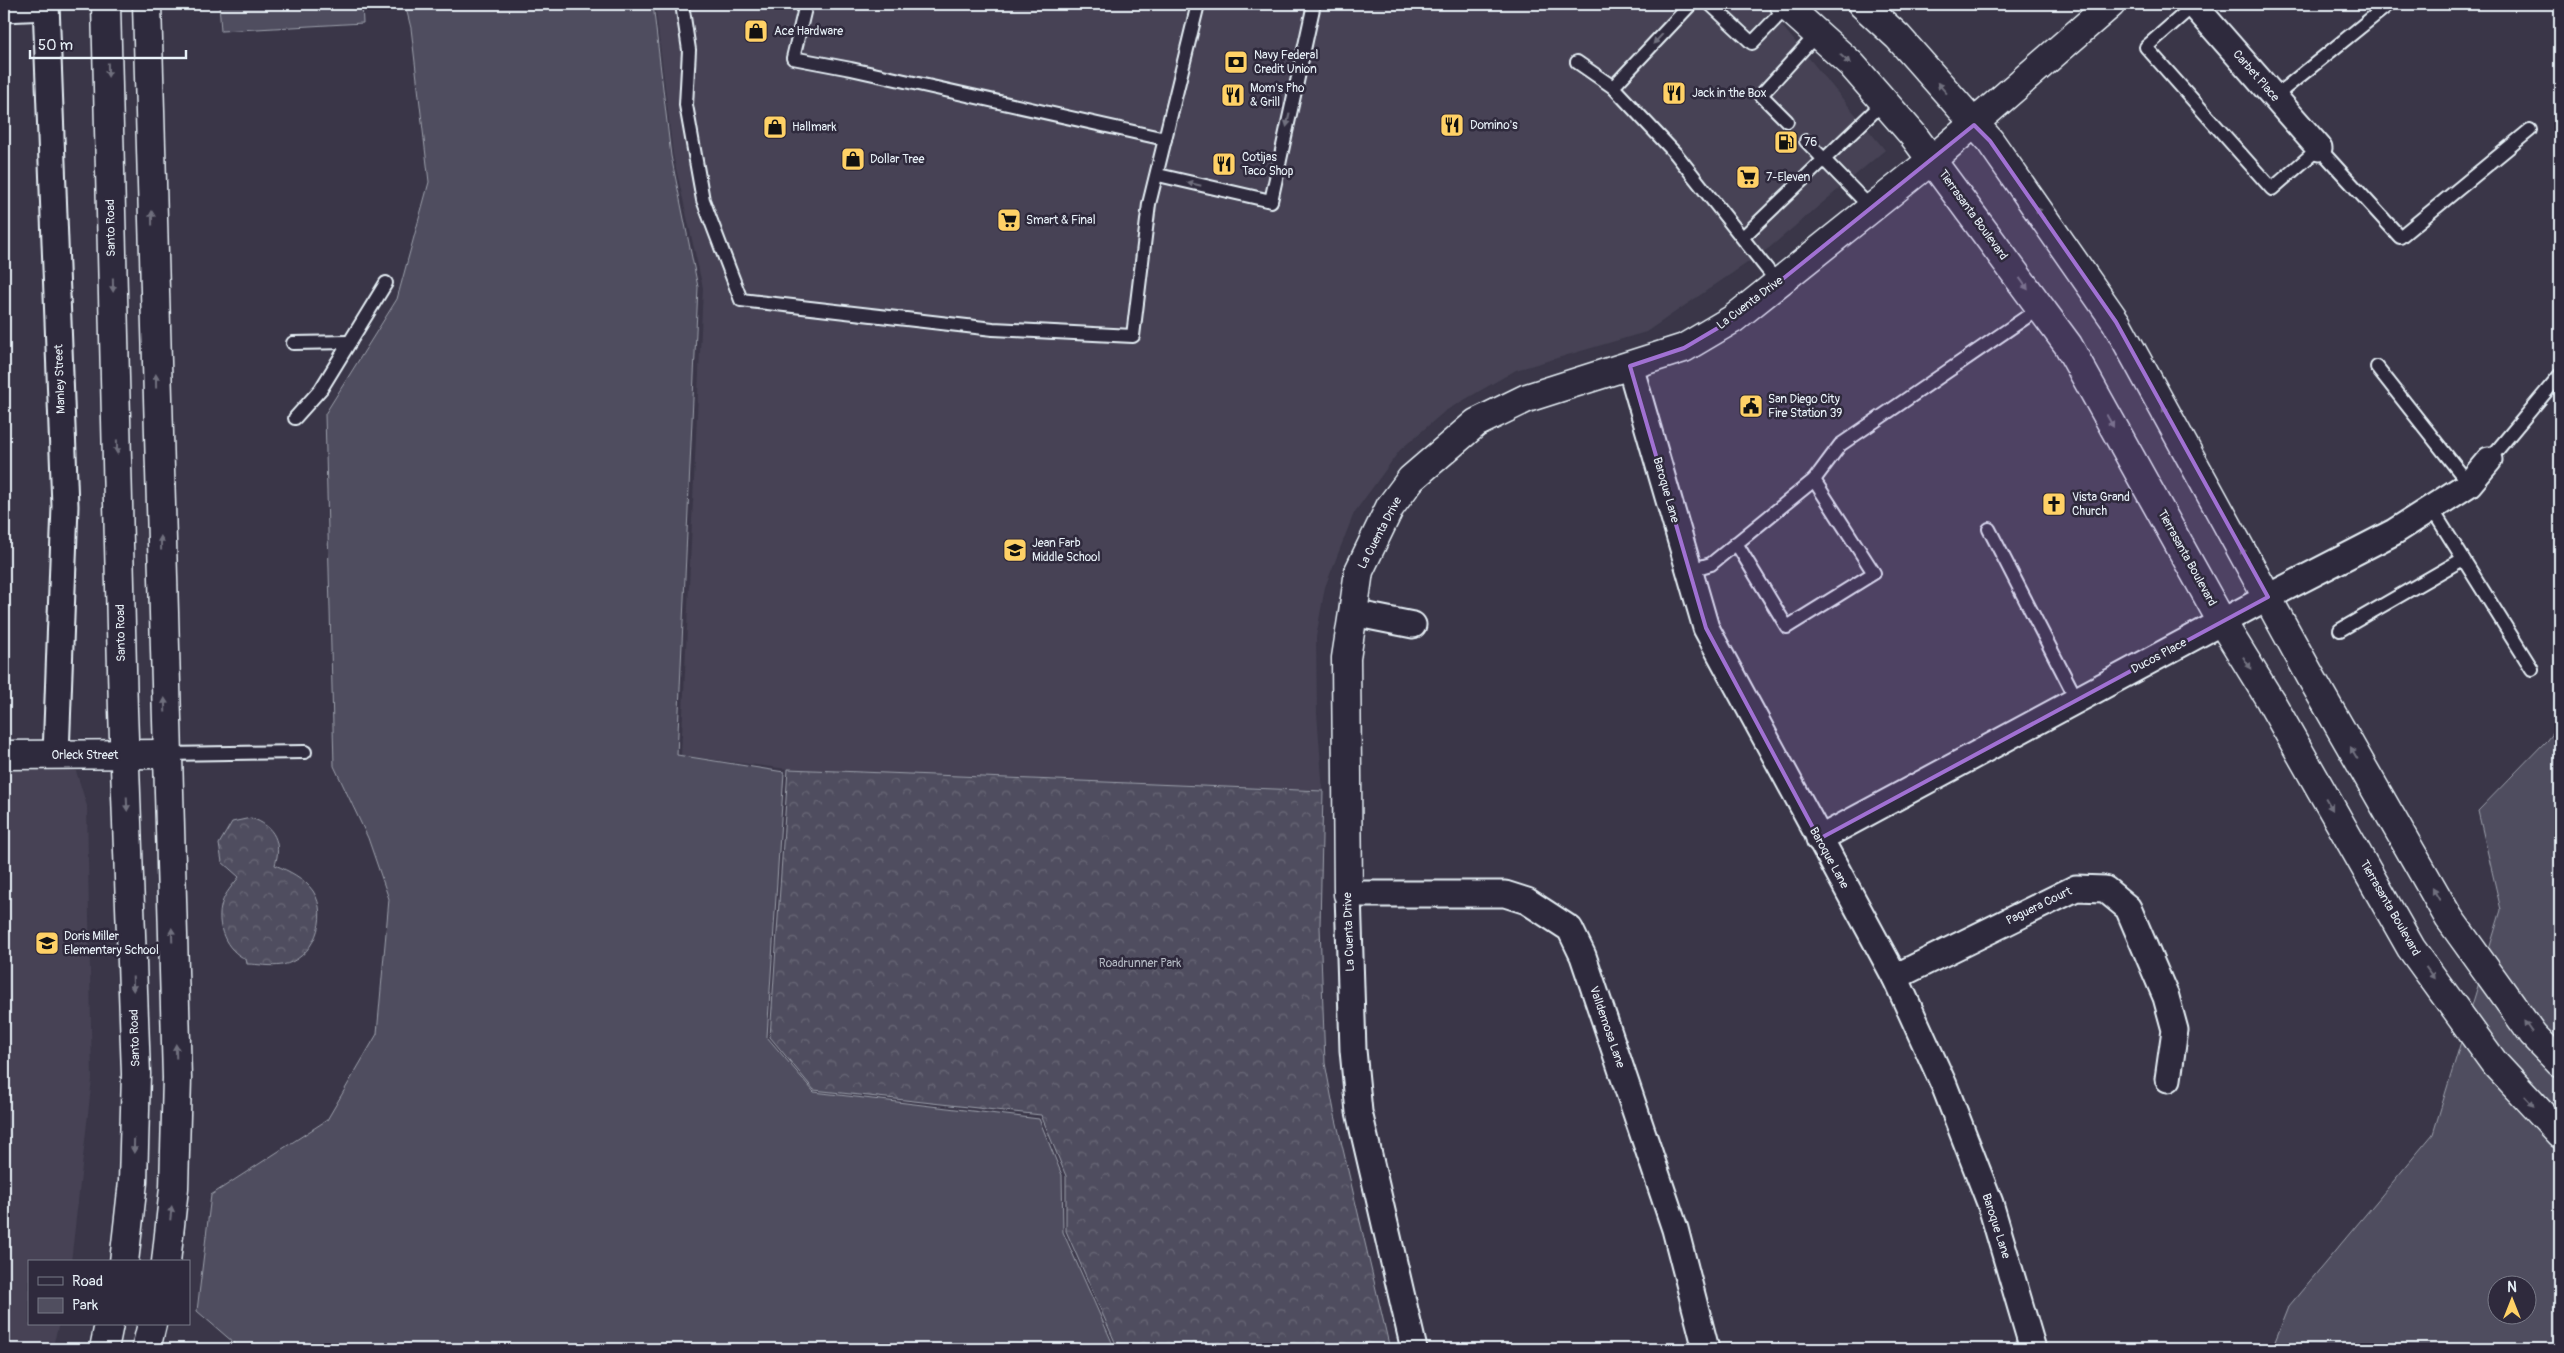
<svg xmlns="http://www.w3.org/2000/svg" width="2564" height="1353" font-family="Pangolin,sans-serif">
<style>
.built{fill:#464354}
.green{fill:#504e5f;stroke:#9ca0ac;fill-rule:evenodd}
.forest{fill:url(#forest-crowns);stroke:#9ca0ac}
.lines{fill:none;stroke-linecap:round;stroke-linejoin:round}
.lane-casing{stroke:#e8f1f8;stroke-width:16}
.street-casing{stroke:#e8f1f8;stroke-width:29}
.secondary-casing{stroke:#e8f1f8;stroke-width:31}
.primary-casing{stroke:#e8f1f8;stroke-width:31}
.lane{stroke:#2f2a3d;stroke-width:12}
.street{stroke:#2f2a3d;stroke-width:25}
.secondary{stroke:#2f2a3d;stroke-width:28}
.primary{stroke:#2f2a3d;stroke-width:28}
.oneway{fill:#70707e}
.marked{fill:#a171d3;fill-opacity:0.2;stroke:#a171d3;stroke-width:4;stroke-linejoin:round}
.labels{text-anchor:middle;dominant-baseline:central;stroke-width:5;stroke-linejoin:round;paint-order:stroke}
.poi-label{font-size:12px;fill:#e8f1f8;stroke:#2f2a3d;text-anchor:start}
.street-label{font-size:12px;fill:#e8f1f8;stroke:#2f2a3d}
.park-label{font-size:12px;fill:#b3b8c2;stroke:#2f2a3d}
</style>
<defs>
<pattern id="forest-crowns" width="20" height="18" patternUnits="userSpaceOnUse" patternTransform="scale(1.25)"><rect width="20" height="18" fill="#504e5f"/><path d="M2 6a3 3 0 1 1 6 0M12 15a3 3 0 1 1 6 0" fill="none" stroke="#696877"/></pattern>
</defs>
<rect width="100%" height="100%" fill="#3a3648"/>
<filter id="ink" filterUnits="userSpaceOnUse"><feTurbulence type="fractalNoise" baseFrequency=".02" numOctaves="2"/><feDisplacementMap in="SourceGraphic" scale="10" xChannelSelector="R" yChannelSelector="G"/><feConvolveMatrix kernelMatrix="1 2 1 2 8 2 1 2 1" color-interpolation-filters="sRGB"/></filter>
<g filter="url(#ink)">
<!-- built -->
<g class="built">
<path d="M655,4H1764L1885,150L1769,248L1646,332L1516,370L1445,411L1400,450L1354,513L1325,587L1316,637L1317,713L1323,791L788,769L681,756L703,288L673,155Z"/>
<path d="M4,764L76,771L87,806L92,1079L71,1262H29V1324H59L52,1349H4Z"/>
</g>
<!-- green -->
<g class="green">
<path d="M219,4H362L363,23L221,31Z"/>
<path d="M405,4H653L671,156L698,287L677,755L784,772L767,1037L814,1092L1039,1119L1062,1175L1063,1232L1115,1349H241L197,1311L211,1195L327,1120L377,1034L389,899L368,838L334,766L325,414L397,299L429,182L411,28Z"/>
<path d="M2560,723V1349H2272L2289,1306L2433,1134L2501,910L2478,811L2547,740ZM2496,1286H2526V1316H2496Z"/>
</g>
<!-- forest -->
<g class="forest">
<path d="M788,769L1323,791L1320,926L1325,1063L1334,1111L1390,1349H1118L1066,1231V1176L1041,1115L814,1090L770,1037Z"/>
<path d="M251,818C275,826 282,843 275,865C289,871 304,878 313,891C330,917 313,960 282,965C271,967 258,964 247,964L246,959C226,951 215,925 222,903C225,893 233,885 239,877L222,862L219,844L232,822Z"/>
</g>
<g class="lines">
<!-- lane casing -->
<g class="lane-casing">
<g id="lane">
<path d="M682,4L689,50L686,105L703,200L741,300L993,329L1133,336L1149,204L1165,139L851,69L793,58L806,4"/>
<path d="M1710,4L1752,43L1787,7"/>
<path d="M2194,5L2146,47L2272,189L2319,148L2400,237L2530,130"/>
<path d="M1577,62L1613,87L1676,154L1778,283"/>
<path d="M1613,87L1691,4"/>
<path d="M2274,97L2389,4"/>
<path d="M1787,121L1761,95L1817,34"/>
<path d="M1165,139L1198,4"/>
<path d="M1806,141L1871,208"/>
<path d="M1158,175L1271,201L1314,4"/>
<path d="M1743,237L1884,102"/>
<path d="M293,343L350,342"/>
<path d="M2377,367L2469,484"/>
<path d="M295,418L321,389L386,283"/>
<path d="M2489,460L2560,375"/>
<path d="M1814,480L1840,445L2041,307"/>
<path d="M2432,509L2532,669"/>
<path d="M1989,529L2077,700"/>
<path d="M1690,570L1711,564L1814,480L1874,573L1787,627L1736,543"/>
<path d="M2340,630L2463,559"/>
<path d="M166,754L305,752"/>
</g>
</g>
<!-- street casing -->
<g class="street-casing">
<g id="street">
<path d="M46,4L65,506L56,755"/>
<path d="M2193,4L2319,148"/>
<path d="M4,9L46,7"/>
<path d="M1630,366L1706,628L1895,977L1944,1085L1990,1203L2033,1349"/>
<path d="M1353,613L1413,625"/>
<path d="M1819,839L2268,597L2394,532L2469,484L2489,460"/>
<path d="M1895,977L2076,888L2105,889L2128,908L2166,997L2175,1030L2168,1079"/>
<path d="M1414,1349L1359,1112L1353,1050L1348,894H1505L1527,901L1570,929L1583,956L1675,1229L1706,1349"/>
</g>
</g>
<!-- secondary casing -->
<g class="secondary-casing">
<g id="secondary">
<path d="M1784,4L1852,65L1913,135L2068,345L2222,622L2270,700L2411,948L2495,1064L2560,1134"/>
<path d="M1862,4L1898,37L1990,141L2116,322L2311,677L2449,918L2533,1035L2560,1063"/>
<path d="M4,755L166,754"/>
<path d="M1348,894L1346,658L1353,613L1359,571L1390,507L1411,479L1476,423L1527,398L1684,348L1733,319L1933,159L2111,4"/>
</g>
</g>
<!-- primary casing -->
<g class="primary-casing">
<g id="primary">
<path d="M106,4L123,710L136,1074L133,1182L124,1262"/>
<path d="M147,4L177,1078L174,1188L166,1262"/>
<path d="M104,1349L109,1324"/>
<path d="M146,1349L152,1324"/>
</g>
</g>
<!-- lane -->
<use href="#lane" class="lane"/>
<!-- street -->
<use href="#street" class="street"/>
<!-- secondary -->
<use href="#secondary" class="secondary"/>
<!-- primary -->
<use href="#primary" class="primary"/>
</g>
<!-- one-way arrows -->
<defs><path id="oneway-solid" d="M-6-.8H1V-3.2L6.5 0L1 3.2V.8H-6Z" transform="scale(1.25)"/></defs>
<g class="oneway">
<use href="#oneway-solid" transform="translate(1658 39) rotate(133)"/>
<use href="#oneway-solid" transform="translate(1845 59) rotate(42)"/>
<use href="#oneway-solid" transform="translate(108 70) rotate(89)"/>
<use href="#oneway-solid" transform="translate(1942 88) rotate(-131)"/>
<use href="#oneway-solid" transform="translate(1288 120) rotate(102)"/>
<use href="#oneway-solid" transform="translate(1194 184) rotate(-167)"/>
<use href="#oneway-solid" transform="translate(2040 213) rotate(-125)"/>
<use href="#oneway-solid" transform="translate(152 218) rotate(-91)"/>
<use href="#oneway-solid" transform="translate(2024 284) rotate(54)"/>
<use href="#oneway-solid" transform="translate(113 285) rotate(89)"/>
<use href="#oneway-solid" transform="translate(156 381) rotate(-91)"/>
<use href="#oneway-solid" transform="translate(2166 412) rotate(-119)"/>
<use href="#oneway-solid" transform="translate(2110 421) rotate(61)"/>
<use href="#oneway-solid" transform="translate(117 447) rotate(89)"/>
<use href="#oneway-solid" transform="translate(161 543) rotate(-91)"/>
<use href="#oneway-solid" transform="translate(2244 554) rotate(-119)"/>
<use href="#oneway-solid" transform="translate(2247 663) rotate(58)"/>
<use href="#oneway-solid" transform="translate(165 705) rotate(-92)"/>
<use href="#oneway-solid" transform="translate(2354 753) rotate(-120)"/>
<use href="#oneway-solid" transform="translate(127 804) rotate(88)"/>
<use href="#oneway-solid" transform="translate(2329 804) rotate(60)"/>
<use href="#oneway-solid" transform="translate(2436 894) rotate(-120)"/>
<use href="#oneway-solid" transform="translate(172 935) rotate(-92)"/>
<use href="#oneway-solid" transform="translate(2430 973) rotate(54)"/>
<use href="#oneway-solid" transform="translate(133 984) rotate(88)"/>
<use href="#oneway-solid" transform="translate(2528 1027) rotate(-125)"/>
<use href="#oneway-solid" transform="translate(176 1051) rotate(-92)"/>
<use href="#oneway-solid" transform="translate(2529 1101) rotate(47)"/>
<use href="#oneway-solid" transform="translate(134 1146) rotate(91)"/>
<use href="#oneway-solid" transform="translate(171 1213) rotate(-84)"/>
</g>
</g>
<!-- marked area -->
<path class="marked" d="M1974,125L1990,141L2116,322L2268,597L1819,839L1706,628L1630,366L1684,348L1733,319Z"/>
<!-- icons -->
<defs>
<g id="shop-square" transform="scale(1.25)"><rect x="-9" y="-9" width="18" height="18" rx="4" fill="#ffd166" stroke="#2f2a3d"/><path d="M-5-2.5h2.3a2.7 3.5 0 0 1 5.4 0H5L5.5 6h-11ZM-1.5-2.5h3a1.5 2.3 0 0 0-3 0Z" fill="#111"/></g>
<g id="bank-square" transform="scale(1.25)"><rect x="-9" y="-9" width="18" height="18" rx="4" fill="#ffd166" stroke="#2f2a3d"/><path d="M-6-4H6V4H-6ZM0-2.3a2.3 2.3 0 1 0 0 4.6a2.3 2.3 0 1 0 0-4.6Z" fill="#111"/></g>
<g id="restaurant-square" transform="scale(1.25)"><rect x="-9" y="-9" width="18" height="18" rx="4" fill="#ffd166" stroke="#2f2a3d"/><path d="M-5-6h1v4h1v-4h1v4h1v-4h1v5L-1.5 .5V6h-2V.5L-5-1ZM5-6V6H3V1.5H1.5Q1.5-4 5-6Z" fill="#111"/></g>
<g id="fuel-square" transform="scale(1.25)"><rect x="-9" y="-9" width="18" height="18" rx="4" fill="#ffd166" stroke="#2f2a3d"/><path d="M-5.5-6h7V0h2V4h1.3V-2.5L3-4.5l.8-.8L6-3V5H2.5V1h-1V6h-7ZM-4.2-4.7v3.2H.2V-4.7Z" fill="#111"/></g>
<g id="supermarket-square" transform="scale(1.25)"><rect x="-9" y="-9" width="18" height="18" rx="4" fill="#ffd166" stroke="#2f2a3d"/><path d="M-6-5.5h2.5l.6 2H6L4.5 2H-2.5L-4.4-4H-6ZM-1.5 3.2a1.3 1.3 0 1 0 .1 0ZM3 3.2a1.3 1.3 0 1 0 .1 0Z" fill="#111"/></g>
<g id="civic-square" transform="scale(1.25)"><rect x="-9" y="-9" width="18" height="18" rx="4" fill="#ffd166" stroke="#2f2a3d"/><path d="M-.6-6.5H3V-4.5H.6V-3L4-1V1h2V6H-6V1h2V-1L-.6-3ZM-1.2 2.5V6h2.4V2.5Z" fill="#111"/></g>
<g id="church-square" transform="scale(1.25)"><rect x="-9" y="-9" width="18" height="18" rx="4" fill="#ffd166" stroke="#2f2a3d"/><path d="M-1.2-6h2.4v3.5h3.3v2.4h-3.3V6h-2.4V-.1h-3.3v-2.4h3.3Z" fill="#111"/></g>
<g id="school-square" transform="scale(1.25)"><rect x="-9" y="-9" width="18" height="18" rx="4" fill="#ffd166" stroke="#2f2a3d"/><path d="M0-5L7-2L0 1L-7-2ZM-4 1L0 2.5L4 1V4Q0 6-4 4Z" fill="#111"/></g>
</defs>
<g fill-rule="evenodd">
<use href="#shop-square" x="756" y="31"/>
<use href="#bank-square" x="1236" y="62"/>
<use href="#restaurant-square" x="1674" y="93"/>
<use href="#restaurant-square" x="1233" y="95"/>
<use href="#restaurant-square" x="1452" y="125"/>
<use href="#shop-square" x="775" y="127"/>
<use href="#fuel-square" x="1786" y="142"/>
<use href="#shop-square" x="853" y="159"/>
<use href="#restaurant-square" x="1224" y="164"/>
<use href="#supermarket-square" x="1748" y="177"/>
<use href="#supermarket-square" x="1009" y="220"/>
<use href="#civic-square" x="1751" y="406"/>
<use href="#church-square" x="2054" y="504"/>
<use href="#school-square" x="1015" y="550"/>
<use href="#school-square" x="47" y="943"/>
</g>
<g class="labels">
<!-- poi labels -->
<g class="poi-label">
<text x="774" y="31">Ace Hardware</text>
<text x="1254" y="55">Navy Federal<tspan x="1254" dy="14">Credit Union</tspan></text>
<text x="1250" y="88">Mom's Pho<tspan x="1250" dy="14">&amp; Grill</tspan></text>
<text x="1692" y="93">Jack in the Box</text>
<text x="1470" y="125">Domino's</text>
<text x="792" y="127">Hallmark</text>
<text x="1804" y="142">76</text>
<text x="1242" y="157">Cotijas<tspan x="1242" dy="14">Taco Shop</tspan></text>
<text x="870" y="159">Dollar Tree</text>
<text x="1766" y="177">7-Eleven</text>
<text x="1026" y="220">Smart &amp; Final</text>
<text x="1768" y="399">San Diego City<tspan x="1768" dy="14">Fire Station 39</tspan></text>
<text x="2072" y="497">Vista Grand<tspan x="2072" dy="14">Church</tspan></text>
<text x="1032" y="543">Jean Farb<tspan x="1032" dy="14">Middle School</tspan></text>
<text x="64" y="936">Doris Miller<tspan x="64" dy="14">Elementary School</tspan></text>
</g>
<!-- street labels -->
<g class="street-label">
<text transform="translate(2256 76) rotate(49)">Carbet Place</text>
<text transform="translate(1973 215) rotate(54)">Tierrasanta Boulevard</text>
<text transform="translate(111 228) rotate(-91)">Santo Road</text>
<text transform="translate(1750 303) rotate(-37)">La Cuenta Drive</text>
<text transform="translate(60 379) rotate(-92)">Manley Street</text>
<text transform="translate(1666 490) rotate(74)">Baroque Lane</text>
<text transform="translate(1380 533) rotate(-62)">La Cuenta Drive</text>
<text transform="translate(2187 558) rotate(61)">Tierrasanta Boulevard</text>
<text transform="translate(121 633) rotate(-91)">Santo Road</text>
<text transform="translate(2159 656) rotate(-28)">Ducos Place</text>
<text x="85" y="755">Orleck Street</text>
<text transform="translate(1829 858) rotate(61)">Baroque Lane</text>
<text transform="translate(2039 906) rotate(-26)">Paguera Court</text>
<text transform="translate(2390 908) rotate(60)">Tierrasanta Boulevard</text>
<text transform="translate(1349 932) rotate(-92)">La Cuenta Drive</text>
<text transform="translate(1607 1027) rotate(71)">Valldemosa Lane</text>
<text transform="translate(135 1038) rotate(-92)">Santo Road</text>
<text transform="translate(1996 1226) rotate(72)">Baroque Lane</text>
</g>
<!-- park labels -->
<g class="park-label">
<text x="1140" y="963">Roadrunner Park</text>
</g>
</g>
<!-- margin -->
<rect width="2564" height="1353" fill="none" stroke="#2f2a3d" stroke-width="20"/>
<rect x="10" y="10" width="2544" height="1333" fill="none" stroke="#e8f1f8" stroke-width="2" filter="url(#ink)"/>
<!-- legend -->
<rect x="28" y="1260" width="162" height="65" fill="#2f2a3d" stroke="#797a88"/>
<rect x="38" y="1277" width="25" height="8" fill="#2f2a3d" stroke="#797a88"/>
<text x="72" y="1286" font-size="15" fill="#e8f1f8">Road</text>
<rect x="38" y="1298" width="25" height="15" fill="#504e5f" stroke="#797a88"/>
<text x="72" y="1310" font-size="15" fill="#e8f1f8">Park</text>
<!-- north arrow -->
<g transform="translate(2512 1300)"><circle r="24" fill="#2f2a3d" stroke="#797a88"/>
<path d="M0-4L9 19L0 12L-9 19Z" fill="#ffd166"/>
<text y="-8" font-size="14" font-weight="bold" text-anchor="middle" fill="#e8f1f8">N</text>
</g>
<!-- scale -->
<path d="M30 50v8h156v-8" fill="none" stroke="#e8f1f8" stroke-width="2.5"/>
<text x="38" y="50" font-size="15" fill="#e8f1f8" stroke="#2f2a3d" stroke-width="4" paint-order="stroke">50 m</text>
</svg>
